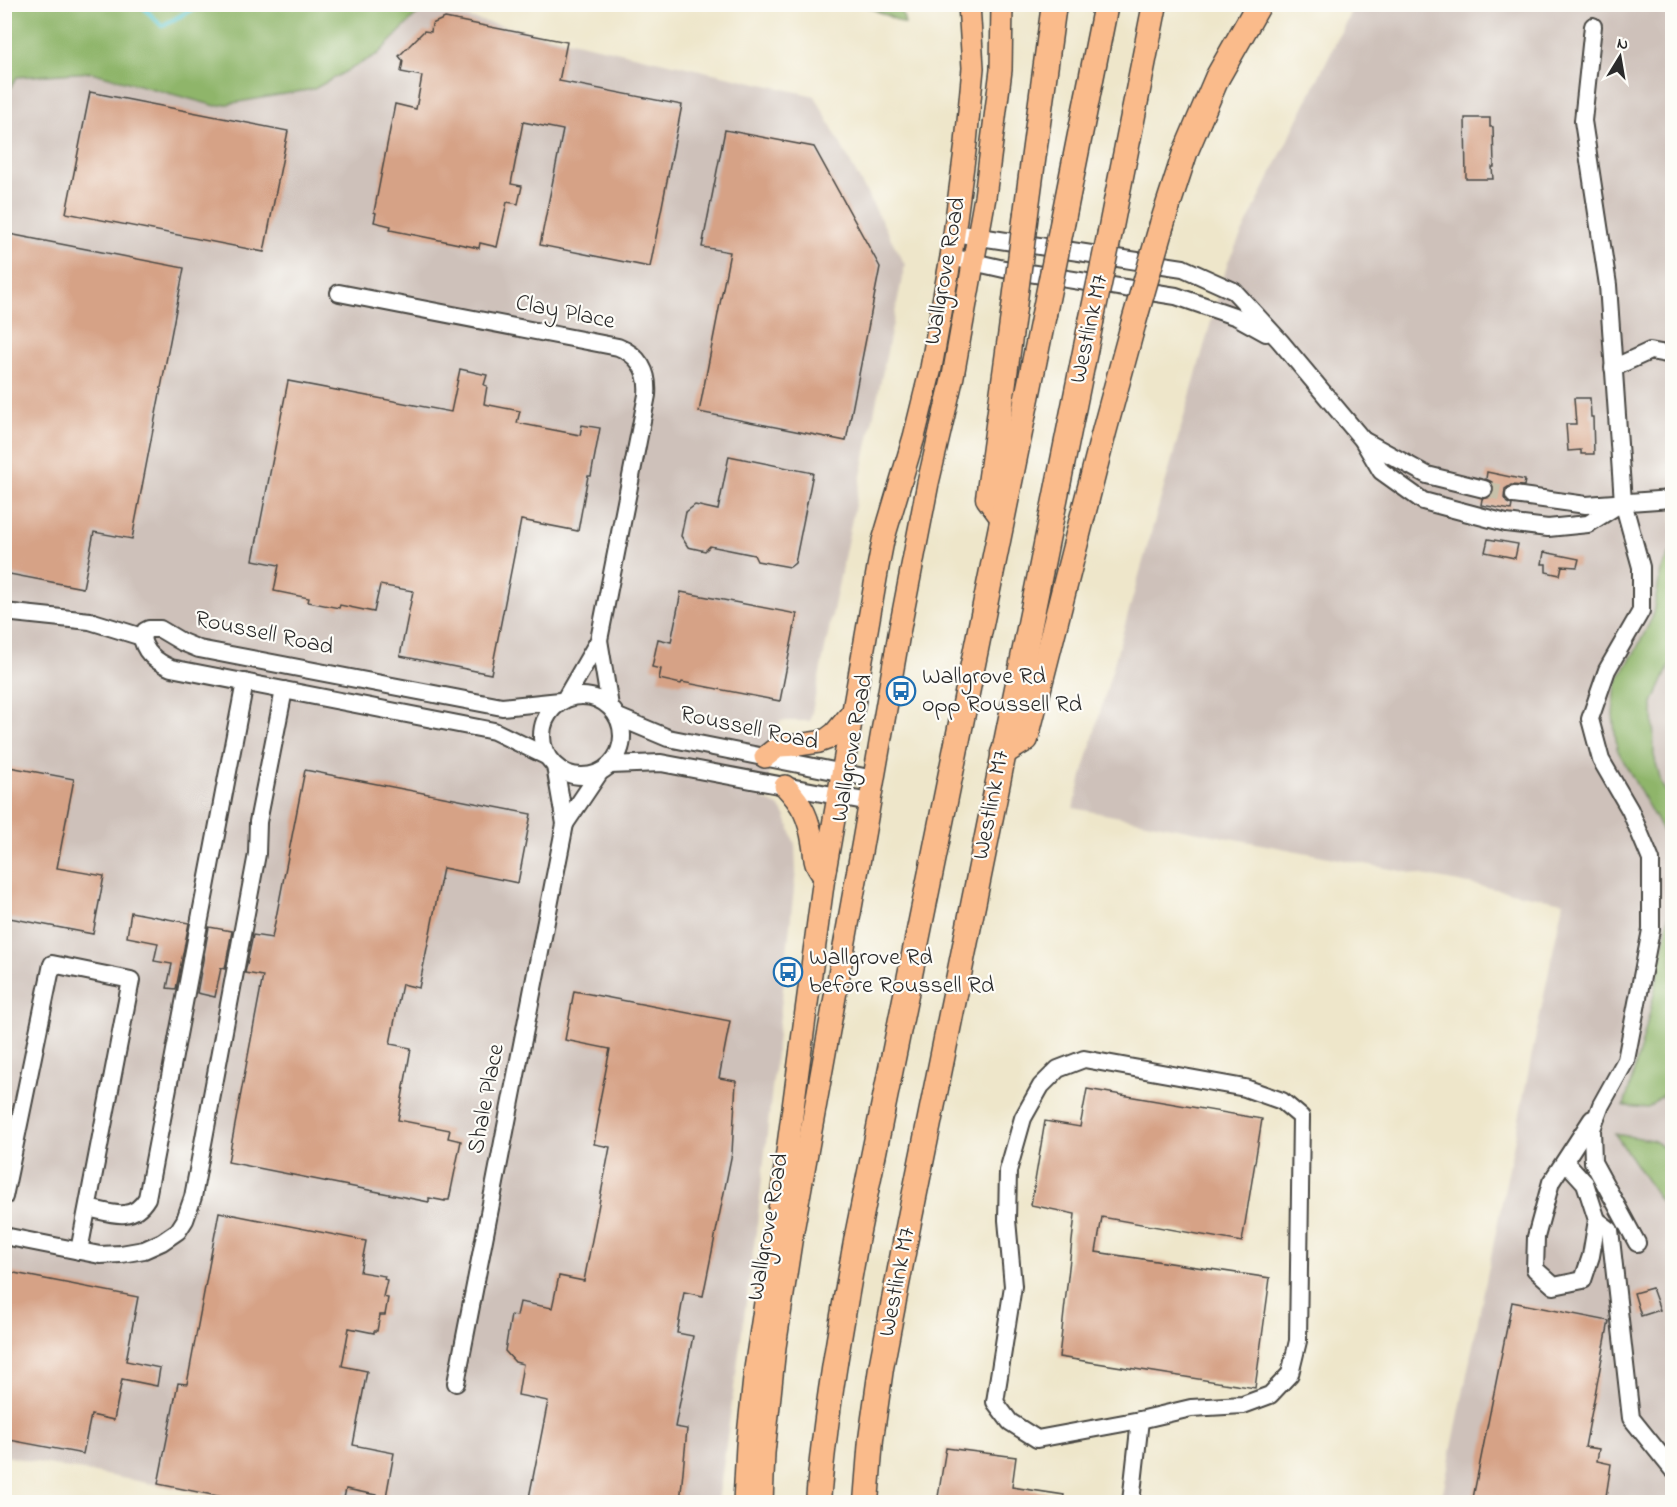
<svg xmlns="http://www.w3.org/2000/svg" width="1677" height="1507" font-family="'Indie Flower',sans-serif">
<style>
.industrial{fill:#cec1ba}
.forest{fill:#8fb56b;stroke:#5d704b;stroke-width:1.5}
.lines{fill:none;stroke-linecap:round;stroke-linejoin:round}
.stream{stroke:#59c6d0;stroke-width:4.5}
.building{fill:#d6a286}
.minor-tunnel{stroke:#c7c1aa;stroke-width:16;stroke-dasharray:16 8;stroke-linecap:butt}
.minor-casing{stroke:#484743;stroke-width:20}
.major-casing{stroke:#484743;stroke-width:24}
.highway-casing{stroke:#484743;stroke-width:27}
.minor{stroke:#fff;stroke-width:16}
.major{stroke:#fabb8b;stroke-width:21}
.highway{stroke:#fabb8b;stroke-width:24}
.highway-bridge-casing{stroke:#484743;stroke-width:27;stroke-linecap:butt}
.highway-bridge{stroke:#fabb8b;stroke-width:24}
.labels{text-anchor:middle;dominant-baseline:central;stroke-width:4.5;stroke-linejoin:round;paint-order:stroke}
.street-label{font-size:24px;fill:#2b2b2b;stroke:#fdfcf7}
.poi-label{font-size:24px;fill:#2b2b2b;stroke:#fdfcf7;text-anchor:start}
</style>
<rect width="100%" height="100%" fill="#fdfcf7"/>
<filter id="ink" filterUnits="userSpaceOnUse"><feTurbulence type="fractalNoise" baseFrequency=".0167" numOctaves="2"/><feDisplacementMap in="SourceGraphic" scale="12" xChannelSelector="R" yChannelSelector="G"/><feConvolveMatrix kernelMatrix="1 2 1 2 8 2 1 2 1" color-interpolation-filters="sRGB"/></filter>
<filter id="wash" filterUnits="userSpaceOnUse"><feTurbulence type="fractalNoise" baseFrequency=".008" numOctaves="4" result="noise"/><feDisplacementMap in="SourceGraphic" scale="24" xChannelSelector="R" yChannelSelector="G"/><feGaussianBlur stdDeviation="1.35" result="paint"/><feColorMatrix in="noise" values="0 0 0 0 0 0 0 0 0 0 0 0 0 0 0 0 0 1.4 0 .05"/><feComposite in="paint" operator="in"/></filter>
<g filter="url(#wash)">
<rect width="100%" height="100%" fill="#eee6ca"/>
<!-- industrial -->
<g class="industrial">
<path d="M1354,5H1672V1502H1441L1563,902L1073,808L1228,262Z"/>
<path d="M424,8L815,96L905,265L810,721H780L764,800L779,806L786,817L795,845L796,871L757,1225L718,1502H248L5,1456L4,96L17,77L90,72L216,106L378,54Z"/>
</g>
<!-- forest -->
<g class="forest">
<path d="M5,4H426V5L378,54L314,89L216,106L91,72L17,77L5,96Z"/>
<path d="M864,5H901L905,24Z"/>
<path d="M1672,549V660L1653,703L1654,755L1661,783L1672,804V871L1668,842L1617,749L1613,715L1616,683L1636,650L1652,618L1661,571Z"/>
<path d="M1672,889V1078L1668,1090L1648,1108L1624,1106C1645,1035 1664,963 1672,889Z"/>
<path d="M1615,1134L1652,1140L1672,1153V1218Z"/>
</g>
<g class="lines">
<!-- stream -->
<path class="stream" d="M140,4L162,26L202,4"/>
</g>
<g id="blocks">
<!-- building -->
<g class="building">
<path d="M445,18L567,42L559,81L682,105L650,267L540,245L563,130L523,122L511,184L522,186L518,204L507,202L497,247L480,243L479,248L390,230L391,226L374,222L376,213L374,212L395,104L416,109L422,76L401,72L403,61L399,56L424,31L431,32L432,24Z"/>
<path d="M90,92L288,131L264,252L66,213Z"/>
<path d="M1465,118H1490V127H1493L1494,167H1492L1493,179H1466Z"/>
<path d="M725,130L814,147L880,267L846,441L699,412L730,252L702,247Z"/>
<path d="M4,233L184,268L132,539L94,532L83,588L4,573Z"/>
<path d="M460,369L487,375L484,385L487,386L484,404L520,411L517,423L580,435L582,425L600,428L591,476H588L578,531L521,520L491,674L400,656L413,591L380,585L374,612L340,605L339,608L308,602L309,598L274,591L279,565L253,560L288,381L451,412Z"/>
<path d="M1574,398H1590L1591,417H1593L1594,454H1581V450L1568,451L1566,424H1576Z"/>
<path d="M729,456L813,473L795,563L790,567L757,561L754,555L710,546L705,551L688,547L681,536L686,512L695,505L718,510Z"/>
<path d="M1487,472L1525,480L1524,486L1511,485L1505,489L1504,498L1507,503L1512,505L1511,510L1481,505L1482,499L1491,497L1494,491L1492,482L1486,479Z"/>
<path d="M1488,539L1518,544L1515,558L1485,552Z"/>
<path d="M1544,552L1579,559L1577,567L1562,566L1560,575L1546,572V564H1542Z"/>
<path d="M681,592L797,614L780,701L682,682L681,684L659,679L661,669L652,667L658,639L671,642Z"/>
<path d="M4,766L74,779L57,868L104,876L93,934L4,917Z"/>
<path d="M305,770L531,814L518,883L443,868L419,988L402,984L390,1044L411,1048L398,1120L450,1130L448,1138L461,1141L449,1200H445V1201L429,1198V1202L228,1162L263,976L245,973L253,935L272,938Z"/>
<path d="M131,912L189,923L176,989L167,988L172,964L154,961L158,943L127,937Z"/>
<path d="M209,927L232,931L225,969L221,968L215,997L197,993Z"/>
<path d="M574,991L730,1021L719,1078L736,1081L732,1153L703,1296L684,1292L677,1333L693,1336L675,1427L687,1429L680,1503H528L548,1401L518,1395L523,1364L515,1362L505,1351L511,1315L517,1316L520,1302L552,1308L559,1276L584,1281L610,1147L594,1144L600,1110H598L610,1049L565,1040Z"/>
<path d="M1087,1089L1262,1119L1242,1242L1102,1217L1096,1252L1270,1278L1255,1388L1059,1357L1075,1214L1031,1205L1045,1121L1080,1127Z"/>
<path d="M219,1212L366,1241L360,1272L385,1276L384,1279L387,1280L383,1297L388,1298L385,1315H380L377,1331H374V1333L349,1328L342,1366L367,1371L353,1445L394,1453L386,1497L346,1489L343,1503H252L158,1484L178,1383L187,1384Z"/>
<path d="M4,1271L138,1297L126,1361L160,1368L157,1386L122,1379L114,1420L91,1415L83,1454L4,1439Z"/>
<path d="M1652,1288L1660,1310L1641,1316L1634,1293Z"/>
<path d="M1512,1302L1609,1321L1585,1447L1599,1449L1597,1461L1611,1464L1605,1503H1472Z"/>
<path d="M946,1448L1016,1457L1012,1487L1064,1495L1063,1503H937Z"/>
</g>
</g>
</g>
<g filter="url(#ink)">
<use href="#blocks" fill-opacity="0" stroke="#484743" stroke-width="1.5"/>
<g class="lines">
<!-- minor-tunnel -->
<path class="minor-tunnel" d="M1484,489L1514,495"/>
<!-- minor casing -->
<g class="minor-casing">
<g id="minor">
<path d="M1593,26L1583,121L1608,285L1623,502L1641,567V611L1607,670L1590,719L1601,760L1630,810L1651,860V930L1626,1060L1601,1105L1592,1129L1593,1162L1637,1243"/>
<path d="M954,233L1183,268L1234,291L1280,341L1362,439L1381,471L1423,501L1506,523L1548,528L1588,524L1623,502"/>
<path d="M951,257L1004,269L1176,296L1237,317L1266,333"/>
<path d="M339,293L618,347C639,355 649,372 647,395L599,640L565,699"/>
<path d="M1613,368L1650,351L1672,355"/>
<path d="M1363,440L1427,475L1484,489"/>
<path d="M1514,495L1586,505L1672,499"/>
<path d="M4,612L90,621L142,637"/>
<path d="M142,637L145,631L149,629H160L182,642L199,649L502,707L560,701"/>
<path d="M142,637C144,653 157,662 171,668L494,731L546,756"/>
<path d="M599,640L610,706"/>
<circle cx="582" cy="736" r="40"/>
<path d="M618,717L668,738L874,779"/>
<path d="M610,765L661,763L870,802"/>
<path d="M565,824L600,772"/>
<path d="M1084,1059L1245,1088L1282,1101L1301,1117L1298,1341L1290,1374L1270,1395L1243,1405L1191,1408L1140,1420L1037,1439L1010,1422L995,1402L1013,1286L1007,1220L1008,1171L1023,1118L1041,1086L1058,1069Z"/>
<path d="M1565,1161L1585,1183L1597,1220L1591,1256L1583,1280L1554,1286L1535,1269L1536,1237L1551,1182L1592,1119"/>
<path d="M4,1197L52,964L131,980L79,1251"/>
<path d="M88,1208C111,1213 132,1223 147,1198L245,682"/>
<path d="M1597,1220L1610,1230L1631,1418L1672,1469"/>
<path d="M4,1236L100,1255L121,1254L144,1250L162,1242L178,1231L185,1220L193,1197L257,854L258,822L284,690"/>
<path d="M456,1383L565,824L555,766"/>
<path d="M1131,1502L1140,1420"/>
</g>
</g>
<!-- major casing -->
<g class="major-casing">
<g id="major">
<path d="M765,757L779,746L798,745L819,742L827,739L835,733L850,715"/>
<path d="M785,786C803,805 809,818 813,844C816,860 812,860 822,874"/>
<path d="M744,1502L747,1445L755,1369L781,1197L824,877L878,567L883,541L914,437L931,368L951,257L966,143L973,68L969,4"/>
<path d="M762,1502L764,1453L775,1347L791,1242L863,841L900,628L928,483L953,376L985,197L1001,70L1002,4"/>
</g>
</g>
<!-- highway casing -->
<g class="highway-casing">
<g id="highway">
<path d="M1026,213L1054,4"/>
<path d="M1063,220L1106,4"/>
<path d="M1162,224L1185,153L1217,78L1259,4"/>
<path d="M1110,232L1155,4"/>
<path d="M1002,517L988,498L1014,308"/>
<path d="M1003,753L1026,739L1104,432L1133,325"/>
<path d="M818,1502C825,1413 841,1325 857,1236L1044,314"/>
<path d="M866,1502L871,1439L881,1368L908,1227L1091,322"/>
</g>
</g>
<!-- minor -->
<use href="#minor" class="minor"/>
<!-- major -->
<use href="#major" class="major"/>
<!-- highway -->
<use href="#highway" class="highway"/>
<!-- highway-bridge casing -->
<g class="highway-bridge-casing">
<g id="highway-bridge">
<path d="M1014,308L1026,213"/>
<path d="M1044,314L1063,220"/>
<path d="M1091,322L1110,232"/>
<path d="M1133,325L1162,224"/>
</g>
</g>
<!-- highway-bridge -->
<use href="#highway-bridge" class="highway-bridge"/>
</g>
</g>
<!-- icons -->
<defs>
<g id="bus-ring" transform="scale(1.5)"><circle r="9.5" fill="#fdfcf7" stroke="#1f6fb2" stroke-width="1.5"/><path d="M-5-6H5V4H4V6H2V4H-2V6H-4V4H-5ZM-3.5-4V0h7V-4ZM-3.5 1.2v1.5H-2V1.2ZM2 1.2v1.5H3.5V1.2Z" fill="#1f6fb2"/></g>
</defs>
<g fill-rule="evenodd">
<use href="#bus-ring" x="901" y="691"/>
<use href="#bus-ring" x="788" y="972"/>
</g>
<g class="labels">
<!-- street labels -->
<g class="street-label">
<text transform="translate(946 271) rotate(-80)">Wallgrove Road</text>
<text transform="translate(565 313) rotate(11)">Clay Place</text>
<text transform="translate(1090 329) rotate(-78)">Westlink M7</text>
<text transform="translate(264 634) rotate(12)">Roussell Road</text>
<text transform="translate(749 729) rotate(12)">Roussell Road</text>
<text transform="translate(853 748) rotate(-80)">Wallgrove Road</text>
<text transform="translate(992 805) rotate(-79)">Westlink M7</text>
<text transform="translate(487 1099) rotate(-79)">Shale Place</text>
<text transform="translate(769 1227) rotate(-80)">Wallgrove Road</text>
<text transform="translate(898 1282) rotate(-79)">Westlink M7</text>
</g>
<!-- poi labels -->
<g class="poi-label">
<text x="922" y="677">Wallgrove Rd<tspan x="922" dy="28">opp Roussell Rd</tspan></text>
<text x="809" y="958">Wallgrove Rd<tspan x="809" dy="28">before Roussell Rd</tspan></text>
</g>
</g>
<!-- margin -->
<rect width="1677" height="1507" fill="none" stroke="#fdfcf7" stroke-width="24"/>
<!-- north arrow -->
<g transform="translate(1620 57) rotate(11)" stroke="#fdfcf7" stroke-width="4.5" paint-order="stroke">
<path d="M0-4.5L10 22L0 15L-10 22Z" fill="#2b2b2b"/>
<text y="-9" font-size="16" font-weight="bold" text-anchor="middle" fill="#2b2b2b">N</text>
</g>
</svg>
